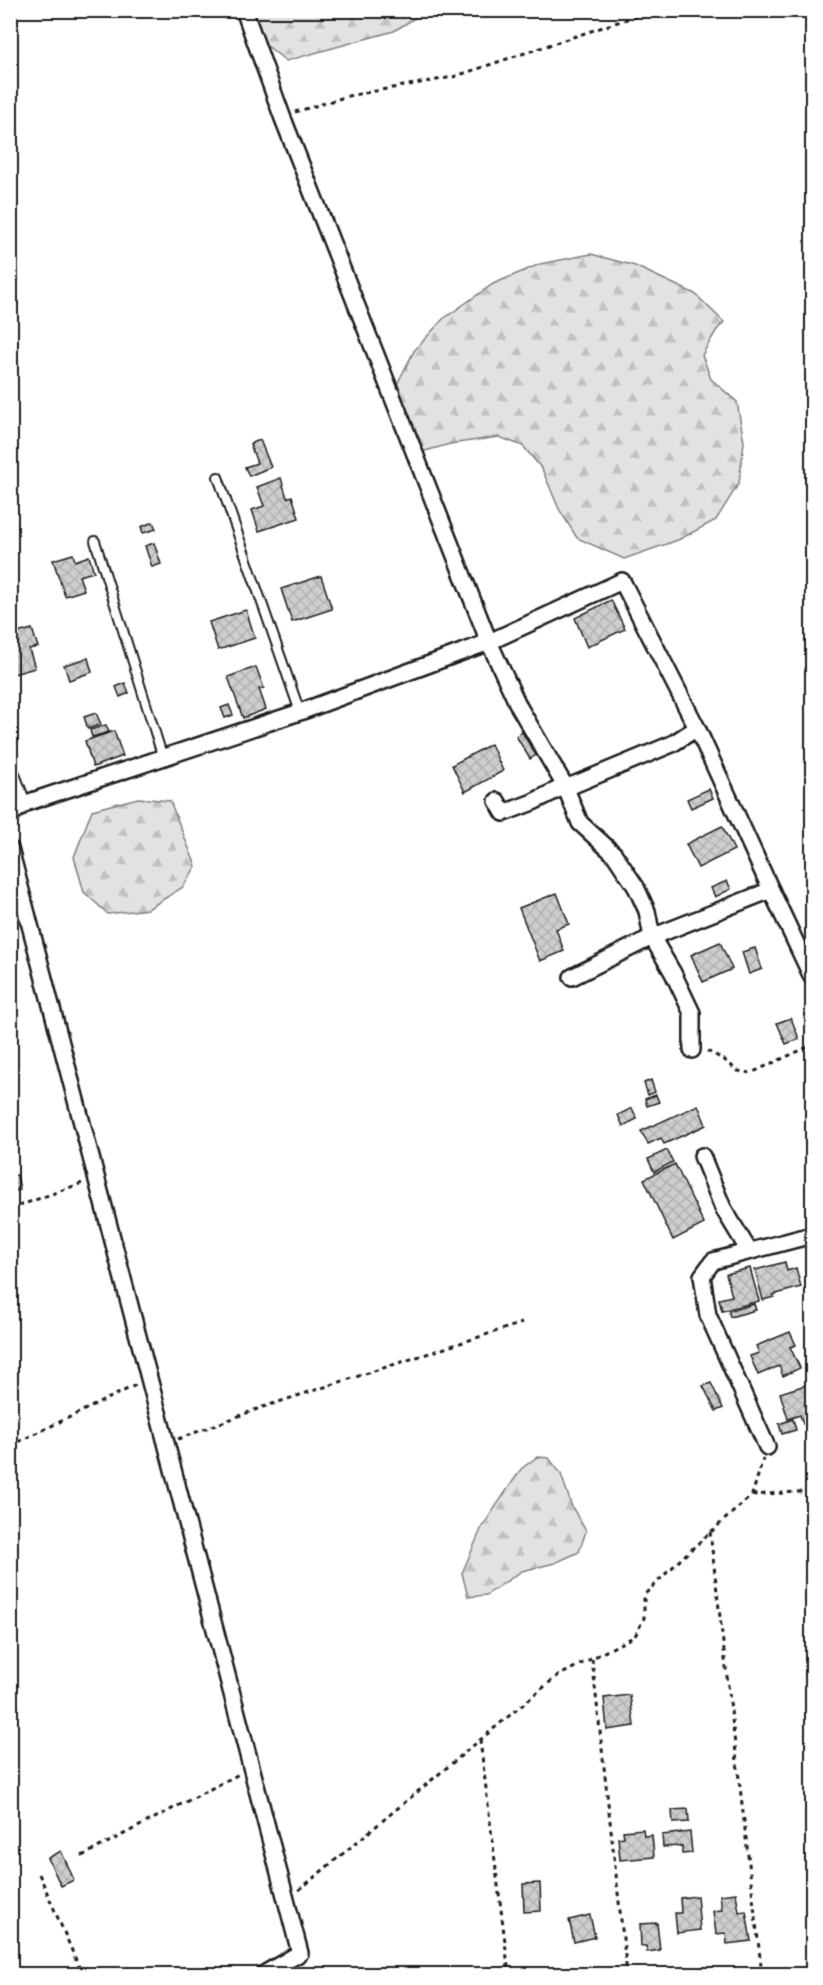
<svg xmlns="http://www.w3.org/2000/svg" width="823" height="1985" font-family="Itim,sans-serif">
<style>
.forest{fill:url(#forest-firs);stroke:#7f7f7f;stroke-width:1.5}
.building{fill:url(#building-cross-hatch);stroke:#1c1c1c;stroke-width:1.5}
.lines{fill:none;stroke-linecap:round;stroke-linejoin:round}
.lane-casing{stroke:#1c1c1c;stroke-width:12}
.street-casing{stroke:#1c1c1c;stroke-width:20}
.path{stroke:#1c1c1c;stroke-width:3;stroke-dasharray:4.5 4.5;stroke-linecap:butt}
.lane{stroke:#fff;stroke-width:8}
.street{stroke:#fff;stroke-width:15}
</style>
<defs>
<pattern id="forest-firs" width="22" height="20" patternUnits="userSpaceOnUse" patternTransform="scale(1.5)"><rect width="22" height="20" fill="#e2e2e2"/><path d="M5 1l3.5 6h-7zM16 11l3.5 6h-7z" fill="#c1c1c1"/></pattern>
<pattern id="building-cross-hatch" width="8" height="8" patternUnits="userSpaceOnUse" patternTransform="scale(1.5)"><rect width="8" height="8" fill="#cecece"/><path d="M0 0l8 8M0 8l8-8" fill="none" stroke="#b0b0b0"/></pattern>
</defs>
<rect width="100%" height="100%" fill="#fff"/>
<filter id="ink" filterUnits="userSpaceOnUse"><feTurbulence type="fractalNoise" baseFrequency=".0167" numOctaves="2"/><feDisplacementMap in="SourceGraphic" scale="12" xChannelSelector="R" yChannelSelector="G"/><feConvolveMatrix kernelMatrix="1 2 1 2 8 2 1 2 1" color-interpolation-filters="sRGB"/></filter>
<g filter="url(#ink)">
<!-- forest -->
<g class="forest">
<path d="M254,11V10L426,11L394,31L286,61L266,45Z"/>
<path d="M591,254L635,266L695,294L724,322L716,331L702,355L711,379L737,402L744,442L739,483L716,520L678,540L624,559L577,538L559,509L542,469L523,446L499,437L450,444L418,453L394,390L414,351L443,319L493,284L540,264Z"/>
<path d="M138,798L170,801L196,866L183,887L148,909L108,914L84,892L74,857L92,810Z"/>
<path d="M537,1457L549,1458L561,1474L572,1507L586,1531L579,1552L555,1563L522,1571L486,1595L468,1597L462,1573L482,1527L521,1469Z"/>
</g>
<!-- building -->
<g class="building">
<path d="M260,440L271,467L249,476L245,467L257,463L250,444Z"/>
<path d="M281,478L287,498L292,496L299,518L259,531L252,510L264,506L257,487Z"/>
<path d="M153,522L156,529L143,533L141,527Z"/>
<path d="M154,543L161,564L152,567L145,546Z"/>
<path d="M73,554L75,561L89,556L94,572L79,576L84,590L65,596L53,560Z"/>
<path d="M321,576L332,609L292,622L281,589Z"/>
<path d="M611,600L625,629L587,647L575,618Z"/>
<path d="M246,610L255,638L218,650L209,622Z"/>
<path d="M32,629L38,647L29,649L35,668L10,675V635Z"/>
<path d="M88,658L92,672L69,680L64,665Z"/>
<path d="M256,667L264,688L259,689L266,709L243,718L228,677Z"/>
<path d="M125,683L129,693L120,697L116,687Z"/>
<path d="M229,705L233,715L225,718L221,708Z"/>
<path d="M96,713L101,724L88,729L84,717Z"/>
<path d="M106,725L109,732L92,737L90,730Z"/>
<path d="M114,731L123,756L93,767L85,741Z"/>
<path d="M522,732L536,755L530,759L516,736Z"/>
<path d="M491,744L503,771L465,792L452,765Z"/>
<path d="M709,789L713,798L691,808L687,799Z"/>
<path d="M722,826L734,850L698,868L686,844Z"/>
<path d="M727,881L731,889L715,897L711,888Z"/>
<path d="M557,893L569,924L556,929L564,951L540,961L519,908Z"/>
<path d="M720,942L732,969L703,982L691,955Z"/>
<path d="M755,948L762,969L749,974L742,952Z"/>
<path d="M791,1018L799,1039L786,1044L777,1023Z"/>
<path d="M651,1080L655,1092L648,1095L644,1083Z"/>
<path d="M656,1095L659,1102L647,1106L645,1099Z"/>
<path d="M698,1105L706,1125L664,1144L661,1138L648,1144L641,1131Z"/>
<path d="M632,1108L637,1119L623,1126L618,1115Z"/>
<path d="M667,1150L673,1162L654,1172L648,1159Z"/>
<path d="M675,1164L704,1224L673,1240L644,1179Z"/>
<path d="M17,1175L20,1190L10,1192V1176Z"/>
<path d="M785,1262L787,1271L796,1268L801,1287L773,1295L774,1297L763,1300L755,1270Z"/>
<path d="M750,1268L759,1301L722,1311L719,1299L732,1296L726,1274Z"/>
<path d="M754,1304L756,1310L730,1317L729,1311Z"/>
<path d="M790,1332L796,1345L790,1347L800,1368L783,1376L779,1366L758,1375L750,1356L759,1353L756,1346Z"/>
<path d="M711,1383L723,1408L716,1411L703,1386Z"/>
<path d="M812,1383V1421L803,1424L800,1415L788,1419L780,1393Z"/>
<path d="M793,1419L796,1430L782,1434L779,1424Z"/>
<path d="M630,1695L634,1726L607,1730L604,1698Z"/>
<path d="M688,1809L689,1822L673,1823L672,1810Z"/>
<path d="M643,1829L644,1836L652,1835L654,1857L620,1860L618,1838L624,1837L623,1831Z"/>
<path d="M690,1832L692,1853L682,1854V1846L663,1847L662,1835Z"/>
<path d="M61,1851L74,1880L61,1886L48,1858Z"/>
<path d="M540,1883L541,1911L524,1912L523,1884Z"/>
<path d="M736,1893L739,1912L746,1911L751,1941L727,1944L726,1933L716,1934L713,1911L722,1910L720,1895Z"/>
<path d="M697,1896L700,1930L677,1933L675,1913H681L680,1898Z"/>
<path d="M590,1915L595,1937L574,1942L569,1920Z"/>
<path d="M657,1923L660,1950L647,1952L646,1946H641L640,1924Z"/>
</g>
<g class="lines">
<!-- lane casing -->
<g class="lane-casing">
<g id="lane">
<path d="M218,477L300,712"/>
<path d="M95,541L163,758"/>
<path d="M10,761L26,803"/>
</g>
</g>
<!-- street casing -->
<g class="street-casing">
<g id="street">
<path d="M244,10L282,116L489,642L519,707L565,786L580,823L614,854L636,887L647,911L652,937L673,973L692,1013V1050"/>
<path d="M697,728L771,890L812,977"/>
<path d="M10,815L26,803L300,712L489,642L622,581L697,728L672,744L573,785L565,786L533,802L504,813L497,801"/>
<path d="M10,849L300,1953L264,1974"/>
<path d="M572,977L652,937L771,890"/>
<path d="M702,1156L723,1208L749,1251"/>
<path d="M767,1447L708,1315L702,1276L713,1261L812,1235"/>
</g>
</g>
<!-- path -->
<g class="path">
<path d="M295,112L348,96L453,77L654,10"/>
<path d="M707,1051L723,1059L738,1071L751,1073L812,1045"/>
<path d="M10,1209L85,1182"/>
<path d="M178,1439L260,1408L522,1323"/>
<path d="M10,1446L136,1385"/>
<path d="M752,1495L812,1491"/>
<path d="M710,1532L762,1974"/>
<path d="M592,1659L627,1974"/>
<path d="M480,1740L509,1974"/>
<path d="M82,1856L239,1774"/>
<path d="M39,1874L82,1974"/>
<path d="M299,1890L556,1677L635,1636L644,1618V1595L685,1555L752,1495L763,1459"/>
</g>
<!-- lane -->
<use href="#lane" class="lane"/>
<!-- street -->
<use href="#street" class="street"/>
</g>
</g>
<!-- margin -->
<rect width="823" height="1985" fill="none" stroke="#fff" stroke-width="36"/>
<rect x="18" y="18" width="787" height="1949" fill="none" stroke="#1c1c1c" stroke-width="2" filter="url(#ink)"/>
</svg>
